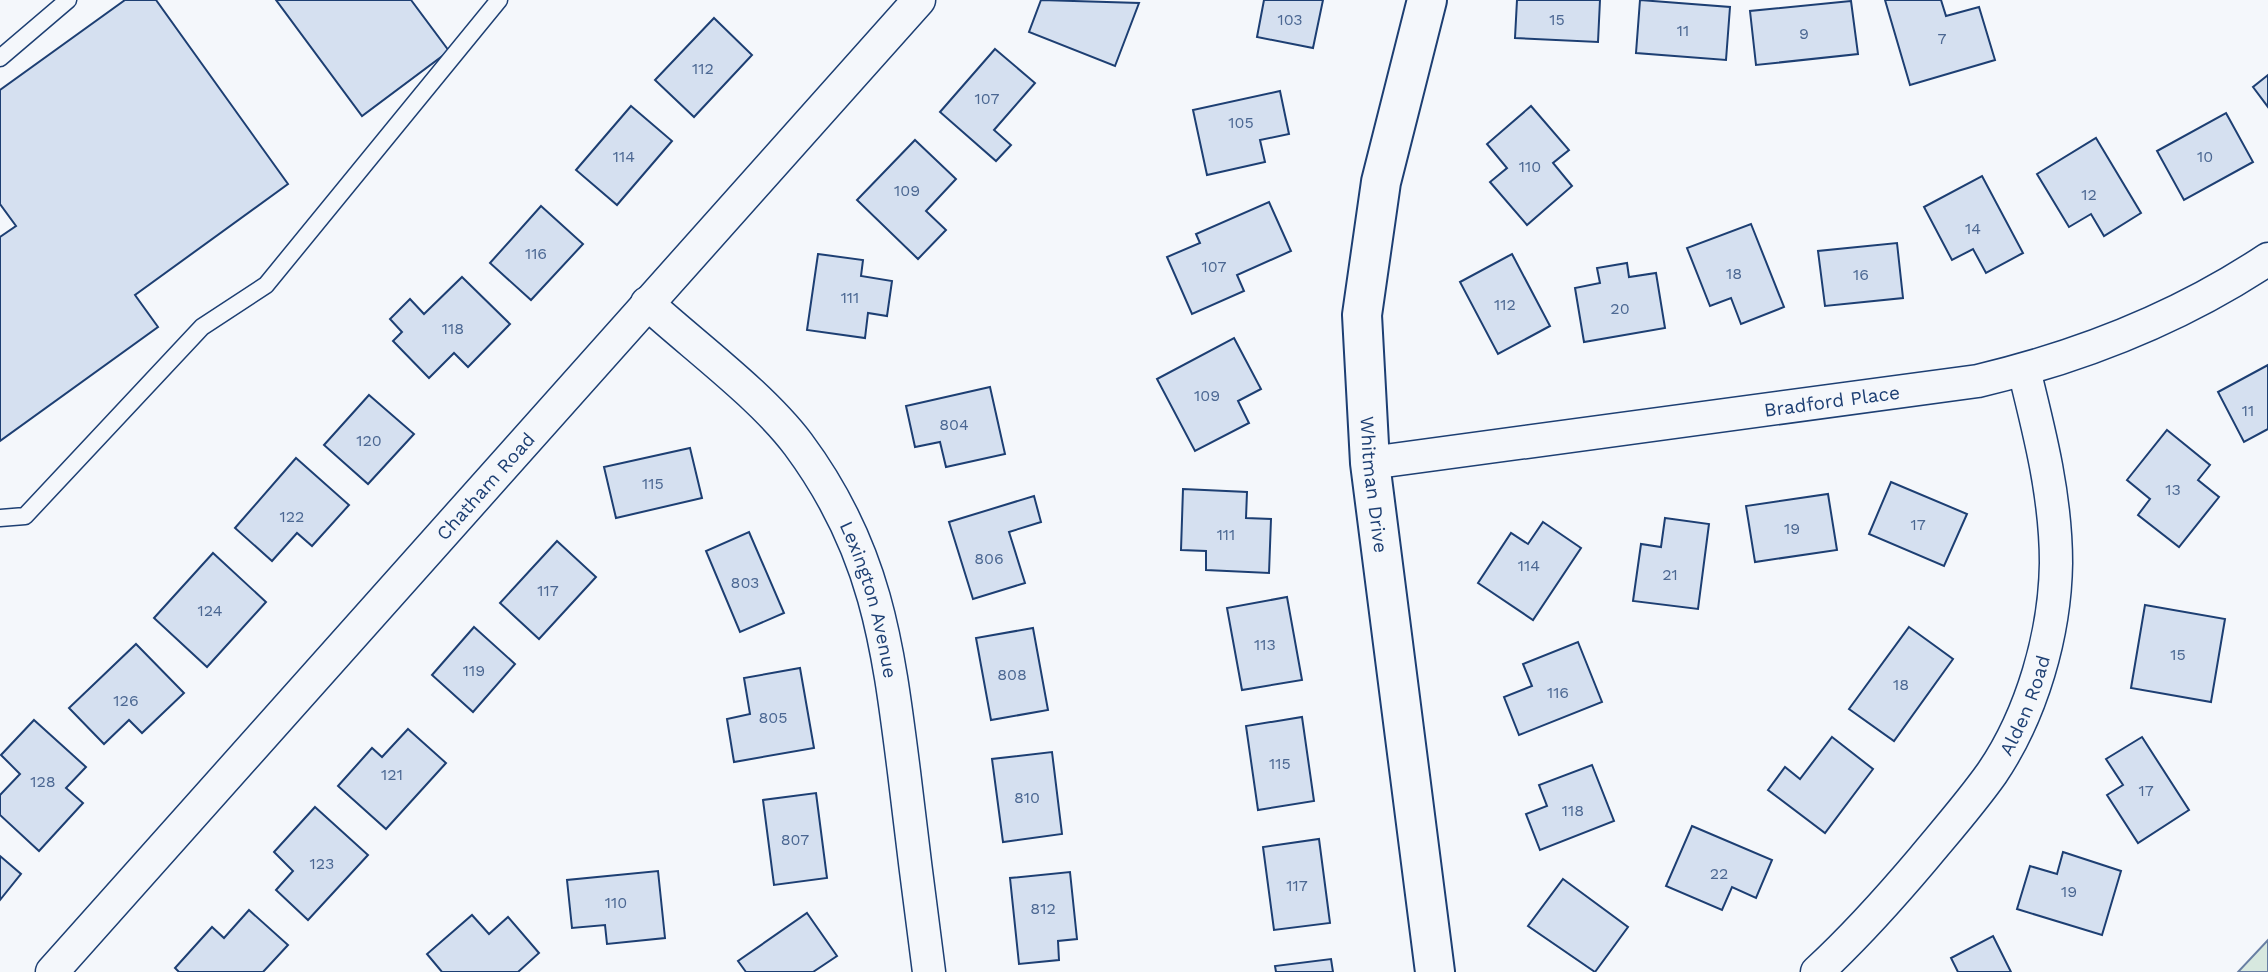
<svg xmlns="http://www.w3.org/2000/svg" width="2268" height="972" font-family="'Work Sans',sans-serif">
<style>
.green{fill:#d7e8df;stroke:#687fa3;stroke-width:2}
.building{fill:#d5e0f0;stroke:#1d3f73;stroke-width:2}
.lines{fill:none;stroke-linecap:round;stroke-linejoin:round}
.lane-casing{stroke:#1d3f73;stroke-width:19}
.street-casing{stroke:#1d3f73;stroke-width:35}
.secondary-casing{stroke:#1d3f73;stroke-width:42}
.lane{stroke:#f4f7fb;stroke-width:16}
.street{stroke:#f4f7fb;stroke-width:32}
.secondary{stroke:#f4f7fb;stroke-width:38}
.labels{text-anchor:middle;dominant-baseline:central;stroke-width:5;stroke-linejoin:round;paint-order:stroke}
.number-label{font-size:16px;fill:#4b6792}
.street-label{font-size:19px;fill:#1d3f73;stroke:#f4f7fb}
</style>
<rect width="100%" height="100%" fill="#f4f7fb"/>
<!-- green -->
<path class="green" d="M2268,940V972H2238Z"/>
<!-- building -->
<g class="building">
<path d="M125,0H156L288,184L135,295L158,327L0,441V237L16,226L0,204V90Z"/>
<path d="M276,0H411L449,51L362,116Z"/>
<path d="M1041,0L1139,3L1115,66L1029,32Z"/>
<path d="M1264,0H1323L1313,48L1257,37Z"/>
<path d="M1517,0H1600L1598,42L1515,38Z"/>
<path d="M1640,0L1730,7L1726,60L1636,53Z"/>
<path d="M1885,0H1941L1946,16L1979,7L1995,60L1910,85Z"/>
<path d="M1851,1L1858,54L1756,65L1750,11Z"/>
<path d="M714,18L752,55L694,117L655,80Z"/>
<path d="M995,49L1035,83L994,130L1011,145L996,161L940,112Z"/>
<path d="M2268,75V107L2253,87Z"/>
<path d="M1280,91L1289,134L1260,140L1265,162L1207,175L1193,110Z"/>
<path d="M631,106L672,141L617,205L576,170Z"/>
<path d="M1531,106L1569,150L1553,163L1572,186L1527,225L1490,182L1507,168L1487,144Z"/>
<path d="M2226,113L2253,162L2184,200L2157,151Z"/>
<path d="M2096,138L2141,213L2104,236L2091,214L2069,227L2037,174Z"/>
<path d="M915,140L956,179L926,211L946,230L918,259L857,200Z"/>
<path d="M1982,176L2023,253L1986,273L1973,249L1952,260L1924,207Z"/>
<path d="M1269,202L1291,251L1237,275L1244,291L1192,314L1167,257L1200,243L1196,234Z"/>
<path d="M541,206L583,244L531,300L490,263Z"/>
<path d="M1751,224L1784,307L1741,324L1731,298L1710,306L1687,248Z"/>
<path d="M1897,243L1903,298L1825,306L1818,251Z"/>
<path d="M818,254L863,260L861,276L892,281L887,316L868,313L865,338L807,330Z"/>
<path d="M1512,254L1550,326L1498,354L1460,282Z"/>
<path d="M1627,263L1629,277L1656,273L1665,328L1584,342L1575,288L1600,283L1597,268Z"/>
<path d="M462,277L510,324L468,367L454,353L429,378L393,341L402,332L390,319L410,299L424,314Z"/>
<path d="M1234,338L1261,389L1238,401L1249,423L1195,451L1157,379Z"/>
<path d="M2268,365V429L2244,442L2218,392Z"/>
<path d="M990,387L1005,454L946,467L940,442L915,447L906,406Z"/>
<path d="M369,395L414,434L368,484L324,445Z"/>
<path d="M2167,430L2210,465L2198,480L2219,497L2179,547L2138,515L2150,499L2127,480Z"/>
<path d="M690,448L702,498L616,518L604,467Z"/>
<path d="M296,458L349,505L312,546L297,533L272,561L235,528Z"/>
<path d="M1891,482L1967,514L1944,566L1869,534Z"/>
<path d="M1183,489L1247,492L1246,518L1271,519L1269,573L1206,570V551L1181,550Z"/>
<path d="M1828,494L1837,550L1755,562L1746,506Z"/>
<path d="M1034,496L1041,522L1009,532L1025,583L973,599L949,522Z"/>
<path d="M1665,518L1709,524L1698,609L1633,601L1641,544L1661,547Z"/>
<path d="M1543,522L1581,548L1533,620L1478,583L1511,533L1528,544Z"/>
<path d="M749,532L784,613L740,632L706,551Z"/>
<path d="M557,541L596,577L539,639L500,603Z"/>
<path d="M213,553L266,602L207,667L154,618Z"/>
<path d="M1287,597L1302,680L1242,690L1227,608Z"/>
<path d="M2145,605L2225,619L2211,702L2131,688Z"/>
<path d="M474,627L515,664L473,712L432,675Z"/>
<path d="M1909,627L1953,659L1894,741L1849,709Z"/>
<path d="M1033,628L1048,710L991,720L976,638Z"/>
<path d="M1578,642L1602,702L1519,735L1504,697L1532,686L1523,664Z"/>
<path d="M136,644L184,693L142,733L129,720L104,744L69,708Z"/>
<path d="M800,668L814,748L734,762L727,719L750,714L744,678Z"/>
<path d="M1302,717L1314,801L1258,810L1246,726Z"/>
<path d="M34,720L86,767L66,788L83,803L39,851L0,815V795L20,774L1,755Z"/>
<path d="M408,729L446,763L386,829L338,786L372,748L382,757Z"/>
<path d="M1832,737L1873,769L1825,833L1768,790L1785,767L1800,779Z"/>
<path d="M2142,737L2189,810L2138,843L2107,795L2123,785L2106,759Z"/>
<path d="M1052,752L1062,834L1003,842L992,759Z"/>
<path d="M1592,765L1614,821L1540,850L1526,814L1547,806L1539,785Z"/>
<path d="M816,793L827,878L774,885L763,800Z"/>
<path d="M315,807L368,855L308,920L276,890L293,871L274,852Z"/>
<path d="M1692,826L1772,860L1756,898L1732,887L1722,910L1666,886Z"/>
<path d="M1319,839L1330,923L1274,930L1263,847Z"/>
<path d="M2063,852L2121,871L2102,935L2017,909L2030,866L2057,874Z"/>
<path d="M0,856L21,874L0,900Z"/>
<path d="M658,871L665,938L607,944L605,925L572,928L567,880Z"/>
<path d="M1070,872L1077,939L1058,941L1059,960L1019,964L1010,878Z"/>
<path d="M1563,879L1628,927L1595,972L1528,926Z"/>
<path d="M249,910L288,945L263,972H179L175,968L212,927L224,938Z"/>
<path d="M807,913L837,956L813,972H746L738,961Z"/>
<path d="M472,915L489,934L508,917L539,953L518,972H442L427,954Z"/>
<path d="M1993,936L2011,972H1958L1951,958Z"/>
<path d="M1331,959L1333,972H1276L1275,966Z"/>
</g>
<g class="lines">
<!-- lane casing -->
<g class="lane-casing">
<g id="lane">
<path d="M0,58L68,0"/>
<path d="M0,518L25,516L202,327L266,285L499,0"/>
</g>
</g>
<!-- street casing -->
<g class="street-casing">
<g id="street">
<path id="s1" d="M647,303C693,345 761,395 798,444C877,550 888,646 904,772C912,839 920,905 929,972"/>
<path id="s2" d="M1370,463L1978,381C2079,357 2181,317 2268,259"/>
<path id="s3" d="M52,972L919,0"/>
<path id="s4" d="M1817,972C1855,937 1889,899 1922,860C1946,831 1970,804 1992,773C2032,714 2055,634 2056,563C2056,497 2040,434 2024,370"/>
</g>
</g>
<!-- secondary casing -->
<g class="secondary-casing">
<g id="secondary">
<path id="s5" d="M1427,0L1381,182L1362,315L1370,463L1435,972"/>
</g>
</g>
<!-- lane -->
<use href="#lane" class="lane"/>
<!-- street -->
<use href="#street" class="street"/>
<!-- secondary -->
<use href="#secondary" class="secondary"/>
</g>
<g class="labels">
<!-- number labels -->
<g class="number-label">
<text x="1290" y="19">103</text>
<text x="1557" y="19">15</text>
<text x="1683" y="30">11</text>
<text x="1804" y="33">9</text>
<text x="1942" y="38">7</text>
<text x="703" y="68">112</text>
<text x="987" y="98">107</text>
<text x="1241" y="122">105</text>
<text x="624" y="156">114</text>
<text x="2205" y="156">10</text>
<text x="1530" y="166">110</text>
<text x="907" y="190">109</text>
<text x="2089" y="194">12</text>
<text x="1973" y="228">14</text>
<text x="536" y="253">116</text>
<text x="1214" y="266">107</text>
<text x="1734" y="273">18</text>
<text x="1861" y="274">16</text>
<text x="850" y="297">111</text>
<text x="1505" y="304">112</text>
<text x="1620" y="308">20</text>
<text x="453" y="328">118</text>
<text x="1207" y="395">109</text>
<text x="2248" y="410">11</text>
<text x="954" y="424">804</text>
<text x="369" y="440">120</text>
<text x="653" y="483">115</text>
<text x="2173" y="489">13</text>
<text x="292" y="516">122</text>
<text x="1918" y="524">17</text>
<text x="1792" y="528">19</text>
<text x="1226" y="534">111</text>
<text x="989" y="558">806</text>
<text x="1529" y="565">114</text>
<text x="1670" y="574">21</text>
<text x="745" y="582">803</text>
<text x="548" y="590">117</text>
<text x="210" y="610">124</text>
<text x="1265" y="644">113</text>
<text x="2178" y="654">15</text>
<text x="474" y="670">119</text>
<text x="1012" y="674">808</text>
<text x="1901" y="684">18</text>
<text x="1558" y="692">116</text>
<text x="126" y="700">126</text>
<text x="773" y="717">805</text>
<text x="1280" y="763">115</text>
<text x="392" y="774">121</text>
<text x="43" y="781">128</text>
<text x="2146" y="790">17</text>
<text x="1027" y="797">810</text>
<text x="1573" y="810">118</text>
<text x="795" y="839">807</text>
<text x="322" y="863">123</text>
<text x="1719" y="873">22</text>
<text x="1297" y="885">117</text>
<text x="2069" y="891">19</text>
<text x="616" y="902">110</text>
<text x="1043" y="908">812</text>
</g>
<!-- street labels -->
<g class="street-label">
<text stroke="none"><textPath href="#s2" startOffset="466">Bradford Place</textPath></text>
<text stroke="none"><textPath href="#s5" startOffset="492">Whitman Drive</textPath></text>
<text stroke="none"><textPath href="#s3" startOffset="651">Chatham Road</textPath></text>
<text stroke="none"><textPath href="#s1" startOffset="380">Lexington Avenue</textPath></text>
<text stroke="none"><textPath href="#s4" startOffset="341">Alden Road</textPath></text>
</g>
</g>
</svg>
